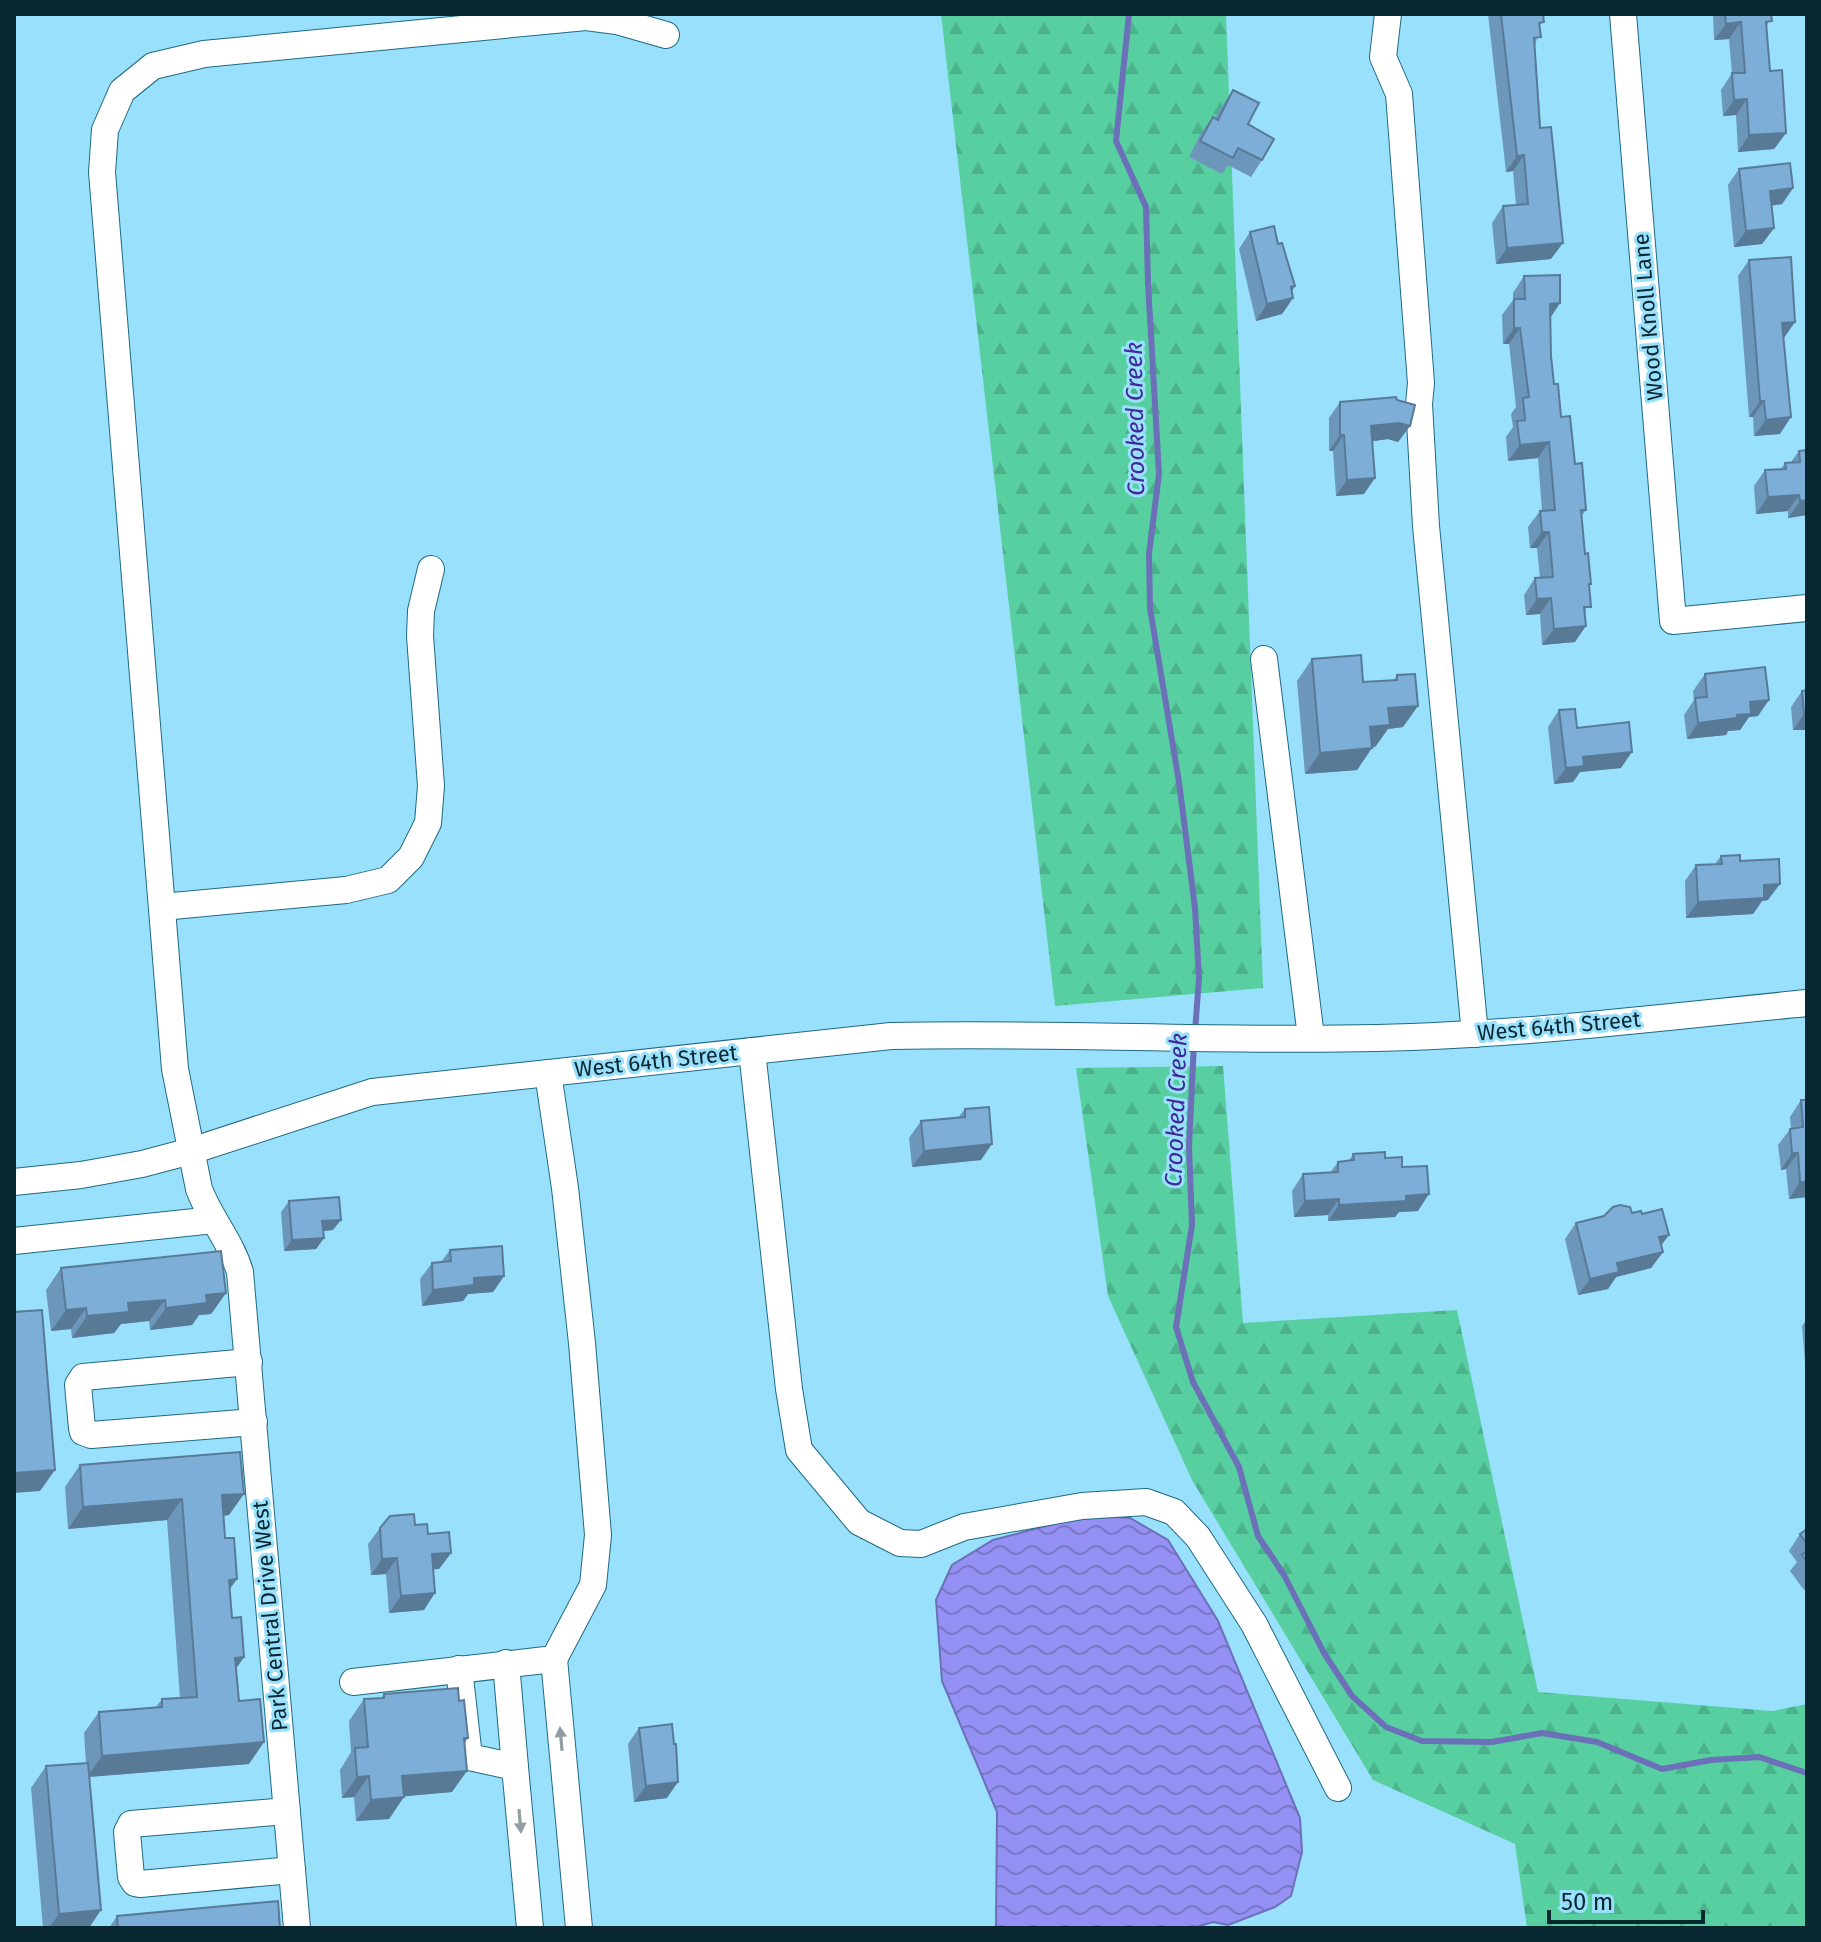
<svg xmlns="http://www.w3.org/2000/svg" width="1821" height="1942" font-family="'Fira Sans',sans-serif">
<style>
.forest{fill:url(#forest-firs)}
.water{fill:url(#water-waves);stroke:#6b70b9;stroke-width:2}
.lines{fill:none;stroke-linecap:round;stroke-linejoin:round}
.stream{stroke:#6b70b9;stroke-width:6}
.minor-casing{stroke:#1f6a82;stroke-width:28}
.minor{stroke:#fff;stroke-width:26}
.wall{fill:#6c96ba}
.shaded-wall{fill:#587a97}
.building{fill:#7daed8;stroke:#587a97;stroke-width:2}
.oneway{fill:#909ea2}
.labels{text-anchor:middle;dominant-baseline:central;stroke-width:6;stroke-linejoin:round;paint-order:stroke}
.street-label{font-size:22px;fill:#082731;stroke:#99e0fc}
.water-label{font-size:24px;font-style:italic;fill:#402899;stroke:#99e0fc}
</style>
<defs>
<pattern id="forest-firs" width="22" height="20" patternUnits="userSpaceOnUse" patternTransform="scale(2)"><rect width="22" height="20" fill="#58cfa1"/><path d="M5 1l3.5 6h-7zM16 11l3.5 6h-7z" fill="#4bb28b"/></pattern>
<pattern id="water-waves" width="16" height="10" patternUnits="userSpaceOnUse" patternTransform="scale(2)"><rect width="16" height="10" fill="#9590f3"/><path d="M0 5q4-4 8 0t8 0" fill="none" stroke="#7876c5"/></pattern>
</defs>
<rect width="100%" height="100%" fill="#99e0fc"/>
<!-- forest -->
<g class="forest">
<path d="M941,14H1226L1263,988L1055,1006Z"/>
<path d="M1223,1066L1243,1323L1457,1310L1538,1692L1772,1711L1807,1704V1928H1527L1515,1844L1373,1780L1192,1480L1108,1296L1076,1068Z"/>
</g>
<!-- water -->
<path class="water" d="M1088,1515L1130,1518L1168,1540L1218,1621L1300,1818L1302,1852L1291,1896L1275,1907L1228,1925L1213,1922L1192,1928H996L997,1812L942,1681L936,1600L952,1565L993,1540Z"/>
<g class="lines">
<!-- stream -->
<g class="stream">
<path d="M1129,14L1116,141L1146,207L1148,283L1159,474L1149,554L1150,608L1179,782L1195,908L1199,978L1195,1032"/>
<path d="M1194,1043L1189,1146L1192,1225L1176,1327L1193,1382L1239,1467L1258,1536L1284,1575L1324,1653L1352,1696L1386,1727L1422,1741L1492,1742L1542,1733L1597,1742L1662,1769L1711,1760L1759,1757L1807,1773"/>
</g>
<!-- minor casing -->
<g class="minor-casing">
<g id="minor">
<path d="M1388,14L1383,57L1399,94L1421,383L1419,404L1426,526L1475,1034"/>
<path d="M1623,14L1673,621L1807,608"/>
<path d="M1264,659L1311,1037"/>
<path d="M162,907L346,890L388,880L411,857L428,823L431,786L420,636L421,611L431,569"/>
<path d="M752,1051L789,1389L799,1450L859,1522L900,1543L921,1544L964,1527L1082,1506L1146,1502L1174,1512L1198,1537L1254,1624L1338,1788"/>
<path d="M14,1182L81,1175L142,1164L191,1151L372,1092L891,1036C1053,1032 1215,1042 1377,1038C1521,1035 1664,1017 1807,1003"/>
<path d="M14,1241L214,1220"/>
<path d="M249,1362L83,1377L78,1385L82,1428L83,1432L91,1435L254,1422"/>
<path d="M554,1659L579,1928"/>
<path d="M506,1663L515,1767"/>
<path d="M459,1669L469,1757L515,1767L530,1928"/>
<path d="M353,1682L554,1659L593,1585L598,1535L582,1343L565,1188L548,1073"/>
<path d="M287,1811L131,1824L127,1832L131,1877L135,1883L140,1884L292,1870"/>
<path d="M297,1928L240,1272C231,1241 210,1219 199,1189L175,1069L102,172L105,130L122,91L153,66L204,54L586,17L617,21L666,35"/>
</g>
</g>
<!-- minor -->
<use href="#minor" class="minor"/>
</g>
<!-- wall -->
<g class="wall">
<path d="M1488,14H1543L1535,46L1551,259L1496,264L1492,223L1503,206L1516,205L1513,171L1506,172Z"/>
<path d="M1713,14H1771L1766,29L1770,71L1786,133L1774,149L1738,152L1736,115L1723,116L1721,90L1732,73L1729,39L1714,40Z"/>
<path d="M1233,90L1262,160L1251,177L1228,165L1222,174L1189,157L1201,133L1213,117L1215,118L1222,106Z"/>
<path d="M1739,169L1793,188L1782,204L1771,206L1774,228L1762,244L1734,247L1728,185Z"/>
<path d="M1250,232L1278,244L1295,286L1292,291L1293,298L1282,314L1256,321L1239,249Z"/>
<path d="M1749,260L1784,338L1780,434L1754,436L1753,417H1749L1738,276Z"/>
<path d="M1524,276L1550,318L1551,356L1554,384L1561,417L1586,510L1581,517L1589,586L1585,615L1575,642L1542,645L1540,614L1526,615L1524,595L1535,578H1540L1537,548H1530L1528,527L1540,511H1542L1538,458L1508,461L1506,437L1513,427L1511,414L1516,407L1509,344H1503L1502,315L1513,300V293Z"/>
<path d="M1397,400L1410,426L1398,442L1388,439L1373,441L1364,494L1336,496L1333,451H1329V418L1340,402Z"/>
<path d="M1807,450V515L1788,518V511L1756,514L1754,486L1765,470L1781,469L1785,463L1791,462L1799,451Z"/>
<path d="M1312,659L1363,682L1394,680L1397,675L1403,727L1388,729L1375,747H1372L1357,770L1305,774L1297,681Z"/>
<path d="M1705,674L1758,716L1749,717L1740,730L1728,731L1726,735L1687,739L1684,715L1694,700L1693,691Z"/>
<path d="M1802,691L1807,730H1793L1791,707Z"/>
<path d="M1559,710L1577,728L1621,768L1580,772L1573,782L1554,784L1548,727Z"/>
<path d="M1807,851V875L1805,854Z"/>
<path d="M1721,856L1740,861L1768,900L1762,901L1753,914L1686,918L1685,881L1696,865L1715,864Z"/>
<path d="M1801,1100H1807V1197L1789,1199L1786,1169L1781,1170L1778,1145L1791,1128L1790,1117Z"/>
<path d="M965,1109L981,1160L912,1167L909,1138L921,1121L958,1118Z"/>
<path d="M1353,1154L1385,1158L1402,1167L1418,1211L1399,1212L1395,1217L1328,1221V1215L1294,1217L1292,1191L1303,1174L1330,1173L1338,1162L1349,1161Z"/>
<path d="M289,1201L333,1230L323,1231L324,1238L316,1249L284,1251L281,1212Z"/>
<path d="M1632,1213L1642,1214L1661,1246L1663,1252L1651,1268L1616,1277L1608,1289L1578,1295L1565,1239L1576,1223Z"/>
<path d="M450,1250L504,1276L493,1292L468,1294L463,1301L422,1306L420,1279L432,1263L441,1262Z"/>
<path d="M61,1268L226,1293L211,1314L199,1315L192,1325L150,1330L149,1321L121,1324L114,1333L72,1338L71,1329L51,1331L46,1290Z"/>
<path d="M1807,1319V1385L1802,1326Z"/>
<path d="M80,1465L229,1515L223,1516L232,1618L244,1657L236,1668L239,1701L249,1764L89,1777V1928H43L31,1788L46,1766L86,1763L84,1733L99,1712L156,1707L162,1699L180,1698L167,1520L68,1529L65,1487Z"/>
<path d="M415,1525L451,1553L439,1569H433L424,1610L389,1613L386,1574L371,1575L368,1544L380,1528Z"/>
<path d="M1807,1529V1588L1804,1590L1790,1571L1797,1562L1789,1551L1800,1534Z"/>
<path d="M384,1694L459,1701L468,1738L465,1743L452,1792L404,1796L389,1819L356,1821L354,1797L342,1798L340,1770L351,1752L349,1721L364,1699L381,1698Z"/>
<path d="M639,1728L667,1798L634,1802L628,1744Z"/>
<path d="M117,1916L280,1928H109Z"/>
</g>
<!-- shaded-wall -->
<g class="shaded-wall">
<path d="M1741,22L1729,39L1714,40L1726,24Z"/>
<path d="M1747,99L1736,115L1723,116L1734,100Z"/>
<path d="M1786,133L1774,149L1738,152L1749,135Z"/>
<path d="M1524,155L1513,171L1506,172L1517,156Z"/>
<path d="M1793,188L1782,204L1758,207L1770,191Z"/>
<path d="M1774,228L1762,244L1734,247L1746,231Z"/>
<path d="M1563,243L1551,259L1496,264L1507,248Z"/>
<path d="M1295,286L1285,300L1293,298L1282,314L1256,321L1267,304L1291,287Z"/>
<path d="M1560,303L1549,320L1550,304Z"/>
<path d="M1795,322L1784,338L1782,323Z"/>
<path d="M1514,328H1520L1509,344H1503Z"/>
<path d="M1760,401H1764L1753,417H1749Z"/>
<path d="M1791,417L1780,434L1754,436L1766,420Z"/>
<path d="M1399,423L1410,426L1398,442L1388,439L1360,443L1371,426Z"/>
<path d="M1340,435H1344L1333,451H1329Z"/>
<path d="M1549,442L1538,458L1508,461L1520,445Z"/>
<path d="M1375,478L1364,494L1336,496L1347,480Z"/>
<path d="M1799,495L1788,511L1756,514L1768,497Z"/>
<path d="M1807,500V515L1788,518L1800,501Z"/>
<path d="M1542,532H1549L1537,548H1530Z"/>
<path d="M1551,598L1540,614L1526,615L1537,599Z"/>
<path d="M1586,626L1575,642L1542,645L1554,629Z"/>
<path d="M1769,700L1758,716L1749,717L1740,730L1728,731L1726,735L1687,739L1698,723L1750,702Z"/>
<path d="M1418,706L1403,727L1388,729L1375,747L1355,749L1370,727L1388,708Z"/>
<path d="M1804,714H1807V730H1793Z"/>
<path d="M1372,748L1357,770L1305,774L1320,753Z"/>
<path d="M1632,752L1621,768L1580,772L1573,782L1554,784L1566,768L1583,757Z"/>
<path d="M1780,884L1768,900L1762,901L1753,914L1686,918L1698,902L1764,885Z"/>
<path d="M992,1144L981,1160L912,1167L924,1151Z"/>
<path d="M1792,1153H1798L1786,1169L1781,1170Z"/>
<path d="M1800,1182H1807V1197L1789,1199Z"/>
<path d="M1429,1194L1418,1211L1399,1212L1395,1217L1328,1221L1339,1205L1406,1196Z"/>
<path d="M1339,1199L1328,1215L1294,1217L1305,1201Z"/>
<path d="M341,1220L333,1230L315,1232L322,1221Z"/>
<path d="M1669,1235L1657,1251L1659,1237Z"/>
<path d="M324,1238L316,1249L284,1251L292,1240Z"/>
<path d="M1663,1252L1651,1268L1616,1277L1608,1289L1578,1295L1590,1279L1617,1263Z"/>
<path d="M504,1276L493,1292L468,1294L463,1301L422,1306L433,1290L474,1278Z"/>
<path d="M226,1293L211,1314L199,1315L192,1325L150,1330L166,1308L206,1295Z"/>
<path d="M165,1300L149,1321L121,1324L114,1333L72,1338L87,1316L128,1303Z"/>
<path d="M86,1308L71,1329L51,1331L66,1310Z"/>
<path d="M55,1470L40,1491L14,1493V1473Z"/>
<path d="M244,1494L229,1515L206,1517L222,1495Z"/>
<path d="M182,1499L167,1520L68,1529L83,1507Z"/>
<path d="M451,1553L439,1569L420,1570L432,1554Z"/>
<path d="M397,1558L386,1574L371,1575L382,1559Z"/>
<path d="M237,1579L222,1600L229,1580Z"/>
<path d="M435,1593L424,1610L389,1613L401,1596Z"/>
<path d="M244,1657L229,1679L235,1658Z"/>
<path d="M264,1742L249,1764L87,1777L102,1756Z"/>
<path d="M467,1771L452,1792L387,1798L402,1776Z"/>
<path d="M369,1776L354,1797L342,1798L357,1777Z"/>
<path d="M678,1782L667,1798L634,1802L646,1786Z"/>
<path d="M404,1797L389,1819L356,1821L371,1800Z"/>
<path d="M101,1910L89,1928H49L59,1914Z"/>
</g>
<!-- building -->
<g class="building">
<path d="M1501,14H1543L1544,22L1539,23L1541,37L1534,38L1540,128L1551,127L1563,243L1507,248L1503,206L1528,204L1524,155L1517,156Z"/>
<path d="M1725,14H1771L1772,21L1766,22L1770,71L1782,70L1786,133L1749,135L1747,99L1734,100L1732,73H1745L1741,22L1726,24Z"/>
<path d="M1233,90L1259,103L1248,124L1274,139L1262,160L1238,148L1233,158L1200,141L1213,117L1218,120Z"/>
<path d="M1790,163L1793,188L1770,191L1774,228L1746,231L1739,169Z"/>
<path d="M1274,226L1278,244L1282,243L1295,286L1291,287L1293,298L1267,304L1250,232Z"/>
<path d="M1791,257L1795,322L1782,323L1791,417L1766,420L1764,401H1760L1749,260Z"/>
<path d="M1560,275V303L1550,304L1551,356L1554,384H1558L1561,417L1570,416L1575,464L1582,463L1586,510H1581L1585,554L1588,553L1591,584H1589L1591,607H1584L1586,626L1554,629L1551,598L1537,599L1535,578L1553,577L1549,532H1542L1540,511L1555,510L1549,442L1520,445L1517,421L1525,420L1523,398L1529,397L1520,328H1514V299H1525L1524,276Z"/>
<path d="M1396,397L1397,400L1415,405L1410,426L1399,423L1371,426L1375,478L1347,480L1344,435H1340V402Z"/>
<path d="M1807,450V500L1800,501L1799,495L1768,497L1765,470L1786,469L1785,463L1800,462L1799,451Z"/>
<path d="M1361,655L1363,682L1397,680V675L1415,674L1418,706L1388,708L1390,725L1370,727L1372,748L1320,753L1312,659Z"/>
<path d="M1765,667L1769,700L1750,702L1751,714L1737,715V718L1698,723L1695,698L1707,697L1705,674Z"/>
<path d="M1807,690V714H1804L1802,691Z"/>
<path d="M1575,709L1577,728L1629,722L1632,752L1583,757L1584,766L1566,768L1559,710Z"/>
<path d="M1740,855V861L1779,859L1780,884L1764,885V898L1698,902L1696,865L1722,864L1721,856Z"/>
<path d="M1801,1100H1807V1182H1800L1798,1153H1792L1790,1129L1803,1127Z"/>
<path d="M989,1107L992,1144L924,1151L921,1121L965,1117V1109Z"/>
<path d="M1385,1152V1158L1402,1157V1167L1427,1166L1429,1194L1406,1196V1201L1339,1205V1199L1305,1201L1303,1174L1338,1172V1162L1354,1160L1353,1154Z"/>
<path d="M339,1197L341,1220L322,1221L324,1238L292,1240L289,1201Z"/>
<path d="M1620,1205L1630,1207L1632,1213L1641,1211L1642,1214L1662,1209L1669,1235L1659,1237L1663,1252L1617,1263L1619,1272L1590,1279L1576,1223L1604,1216L1613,1207Z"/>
<path d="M502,1246L504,1276L474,1278V1285L433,1290L432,1263L451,1261L450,1250Z"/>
<path d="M221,1251L226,1293L206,1295L207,1303L166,1308L165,1300L128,1303L129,1312L87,1316L86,1308L66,1310L61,1268Z"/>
<path d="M42,1310L55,1470L14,1473V1312Z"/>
<path d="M240,1452L244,1494L222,1495L225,1538H234L237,1579L229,1580L232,1618L241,1617L244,1657L235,1658L239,1701L260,1699L264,1742L102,1756L99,1712L162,1707V1699L197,1697L182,1499L83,1507L80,1465Z"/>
<path d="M414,1514L415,1525L427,1524L428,1534L449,1532L451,1553L432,1554L435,1593L401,1596L397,1558L382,1559L380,1528L390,1516Z"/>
<path d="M1807,1529V1544L1800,1534Z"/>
<path d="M1807,1551V1562L1802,1555Z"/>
<path d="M458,1688L459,1701L464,1700L468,1738H464L467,1771L402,1776L404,1797L371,1800L369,1776L357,1777L355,1748L368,1747L364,1699L384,1698V1694Z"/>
<path d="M672,1724L674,1744H676L678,1782L646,1786L639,1728Z"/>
<path d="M88,1763L101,1910L59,1914L46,1766Z"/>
<path d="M278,1901L280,1928H118L117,1916Z"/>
</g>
<!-- one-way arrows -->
<defs><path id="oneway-solid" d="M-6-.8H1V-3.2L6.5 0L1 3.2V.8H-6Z" transform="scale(2)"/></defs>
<g class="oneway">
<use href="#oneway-solid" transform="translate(561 1739) rotate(-95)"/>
<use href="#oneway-solid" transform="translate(520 1821) rotate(85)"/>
</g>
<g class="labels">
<!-- street labels -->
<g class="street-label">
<text transform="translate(1648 317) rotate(-95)">Wood Knoll Lane</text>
<text transform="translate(1559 1026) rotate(-5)">West 64th Street</text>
<text transform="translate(656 1061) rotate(-6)">West 64th Street</text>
<text transform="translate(270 1616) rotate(-95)">Park Central Drive West</text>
</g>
<!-- water labels -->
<g class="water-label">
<text transform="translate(1135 419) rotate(-91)">Crooked Creek</text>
<text transform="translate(1176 1110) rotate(-88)">Crooked Creek</text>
</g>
</g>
<!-- border -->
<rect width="1821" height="1942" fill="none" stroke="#082731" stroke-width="32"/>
<!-- scale -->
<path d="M1549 1910v12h154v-12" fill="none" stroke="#082731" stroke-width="4"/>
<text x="1561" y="1910" font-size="24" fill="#082731" stroke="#99e0fc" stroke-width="6" paint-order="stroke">50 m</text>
</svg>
